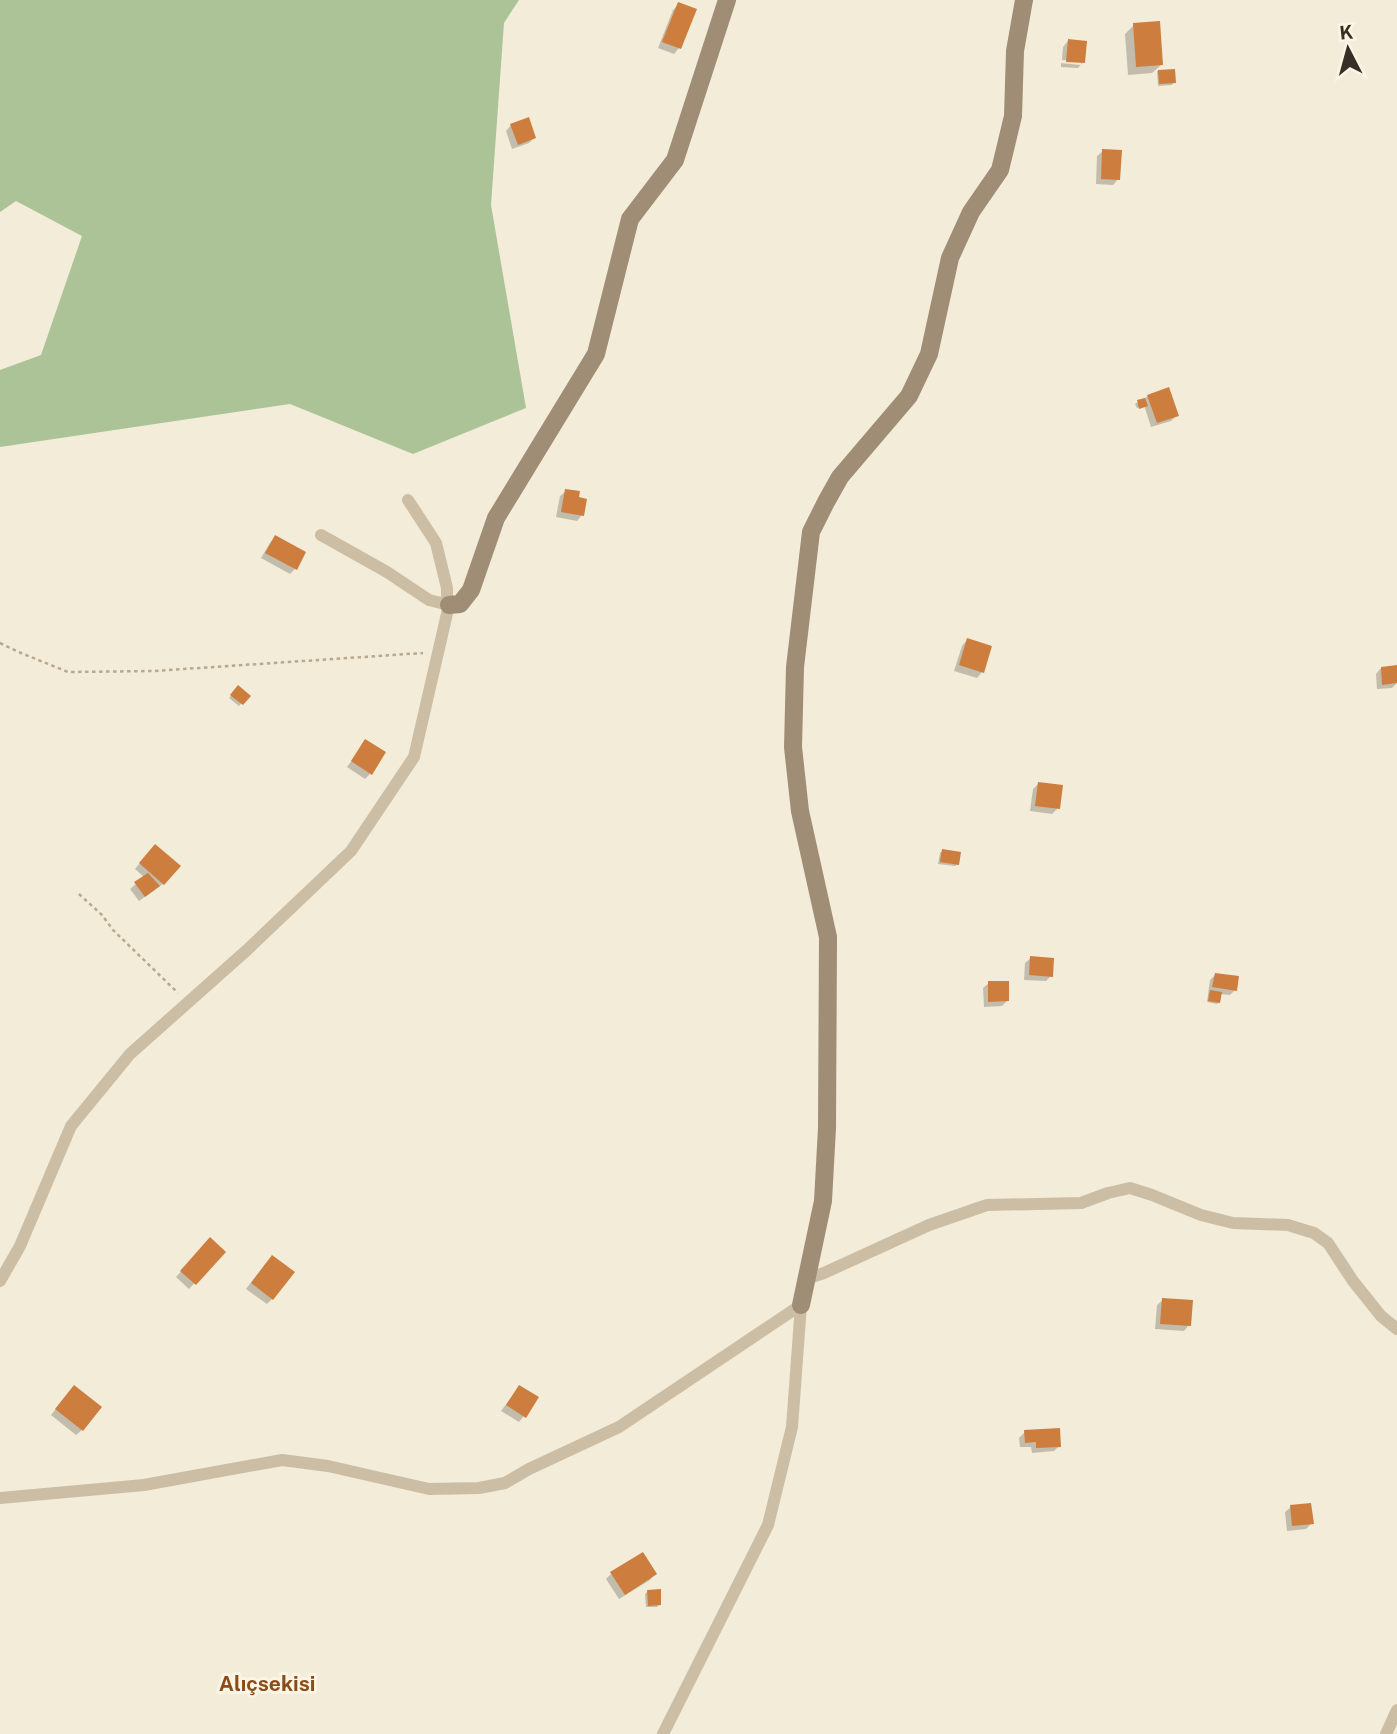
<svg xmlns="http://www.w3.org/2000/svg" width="1397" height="1734" font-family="'Public Sans',sans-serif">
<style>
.green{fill:#acc398}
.shadow{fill:#0003}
.building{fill:#cd7d3d}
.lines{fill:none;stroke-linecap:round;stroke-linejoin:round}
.path{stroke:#b7a88e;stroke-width:2.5;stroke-dasharray:3.5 3.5;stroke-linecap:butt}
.street{stroke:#ccbea4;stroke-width:12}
.secondary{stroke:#9f8d76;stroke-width:18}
.labels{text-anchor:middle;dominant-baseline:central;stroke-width:6;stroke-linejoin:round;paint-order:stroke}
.neighbourhood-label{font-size:21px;font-weight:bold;fill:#8a4c1a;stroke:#faf5e5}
</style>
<rect width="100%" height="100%" fill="#f3ecd9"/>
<!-- green -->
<path class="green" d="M0,0H519L504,23L491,205L526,408L413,454L290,404L0,447V370L41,355L82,236L16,201L0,212Z"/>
<!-- shadow -->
<g class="shadow">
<path d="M679,4L694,10L679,48L674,54L658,48L673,10Z"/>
<path d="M1134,25L1161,65L1152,73L1128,75L1125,34Z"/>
<path d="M1068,41L1083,62L1078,68L1061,67V63L1081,65V61L1062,60L1063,47Z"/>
<path d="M1173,70L1174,82L1172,85L1158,86L1157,71Z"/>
<path d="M511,125L534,138L529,143L512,149L506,131Z"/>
<path d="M1103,151L1118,179L1113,185L1096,184L1097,156Z"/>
<path d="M1148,396L1177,415L1171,421L1151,427L1144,405L1137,408L1135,404Z"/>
<path d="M566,491L582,515L577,521L556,517L560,496Z"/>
<path d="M275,537L295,569L290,574L261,558L270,543Z"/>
<path d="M967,640L982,672L977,678L954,671L962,646Z"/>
<path d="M1381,668L1397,683L1392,688L1377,689L1376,674Z"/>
<path d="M238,687L249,696L239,706L229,698Z"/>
<path d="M366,741L370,774L365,779L347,767Z"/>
<path d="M1038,784L1058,808L1052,814L1030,811L1033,789Z"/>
<path d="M150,851L163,884L139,901L130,889L144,877L135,869Z"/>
<path d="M942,851L958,864L955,866L938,864L940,853Z"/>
<path d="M1031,958L1051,976L1046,981L1024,980L1025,963Z"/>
<path d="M1215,975L1235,990L1230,995L1220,994L1219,1002L1217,1004L1207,1002L1210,980Z"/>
<path d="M989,983L1007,1001L1002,1006L984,1007L983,988Z"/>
<path d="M210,1240L224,1252L189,1289L176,1277Z"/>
<path d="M266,1263L272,1299L267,1304L246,1289Z"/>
<path d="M1163,1300L1189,1325L1184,1331L1155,1329L1157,1305Z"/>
<path d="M519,1387L524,1416L519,1422L501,1411Z"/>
<path d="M69,1392L82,1430L76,1435L51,1415Z"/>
<path d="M1025,1432L1059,1446L1054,1451L1032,1453L1031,1447H1020L1019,1438Z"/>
<path d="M1291,1507L1312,1523L1306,1529L1287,1531L1285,1512Z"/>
<path d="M642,1554L655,1574L650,1580L619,1599L606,1579L611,1574Z"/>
<path d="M647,1592L660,1604L657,1607H646L645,1594Z"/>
</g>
<!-- building -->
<g class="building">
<path d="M678,2L697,9L681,49L662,42Z"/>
<path d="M1160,21L1163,65L1136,67L1133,23Z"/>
<path d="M1068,39L1087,41L1085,63L1066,62Z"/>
<path d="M1175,69L1176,83L1159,84L1158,70Z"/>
<path d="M529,117L536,138L518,145L510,124Z"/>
<path d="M1102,149L1122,150L1120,180L1101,179Z"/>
<path d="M1169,387L1179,416L1157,423L1147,395Z"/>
<path d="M1145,398L1148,406L1139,409L1137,400Z"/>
<path d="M565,489L580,491L579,497L587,499L584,516L561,512Z"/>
<path d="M275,535L306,552L297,570L265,553Z"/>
<path d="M967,638L992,646L984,673L959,665Z"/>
<path d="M1397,665V683L1382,685L1381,667Z"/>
<path d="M238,685L251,696L243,705L230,695Z"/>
<path d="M365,739L386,752L372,775L351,761Z"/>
<path d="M1038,782L1063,785L1060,809L1035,806Z"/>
<path d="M155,844L181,866L164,885L139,863Z"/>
<path d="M942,849L961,852L959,865L940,862Z"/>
<path d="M148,873L160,886L145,897L134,882Z"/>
<path d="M1030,956L1054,958L1053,977L1029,975Z"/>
<path d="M1215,973L1239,976L1237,991L1212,987Z"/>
<path d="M988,981H1009V1001L988,1002Z"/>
<path d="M1210,990L1222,992L1220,1003L1208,1001Z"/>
<path d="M210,1237L226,1252L196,1285L180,1271Z"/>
<path d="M272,1255L295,1272L273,1300L251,1283Z"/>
<path d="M1162,1298L1193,1300L1191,1326L1160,1324Z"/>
<path d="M74,1385L102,1407L83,1431L55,1409Z"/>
<path d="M519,1385L539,1397L526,1418L506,1405Z"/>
<path d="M1060,1428L1061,1447L1036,1448V1442L1025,1443L1024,1430Z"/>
<path d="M1311,1503L1314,1524L1292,1526L1290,1505Z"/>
<path d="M643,1552L657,1574L625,1595L610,1572Z"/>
<path d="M661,1589V1605L648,1606L647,1590Z"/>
</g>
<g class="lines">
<!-- path -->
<g class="path">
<path d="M0,643L21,653L68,672L154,671L423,653"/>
<path d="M79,894L102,915L113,930L178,993"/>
</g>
<!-- street -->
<g class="street">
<path d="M408,500L436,543L447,588V604"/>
<path d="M806,1279L824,1273L929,1225L987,1205L1081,1203L1108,1193L1130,1188L1152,1195L1201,1215L1233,1223L1288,1225L1314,1233L1328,1243L1353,1281L1381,1316L1397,1329"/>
<path d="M0,1281L20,1246L71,1126L130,1054L247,950L351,851L414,757L449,605L429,600L387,572L321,535"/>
<path d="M0,1498L144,1485L282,1460L328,1466L429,1489L479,1488L505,1483L529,1469L619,1427L801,1305"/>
<path d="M663,1734L768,1525L792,1427L801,1305"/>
<path d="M1386,1734L1397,1710"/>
</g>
<!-- secondary -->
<g class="secondary">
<path d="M449,605L460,604L471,590L496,518L596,354L630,219L675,160L727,0"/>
<path d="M801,1305L823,1201L827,1128L828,937L800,811L793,747L795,667L811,532L826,502L840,477L909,396L929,354L950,258L971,212L1000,170L1013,116L1015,51L1024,0"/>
</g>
</g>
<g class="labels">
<!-- neighbourhood labels -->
<g class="neighbourhood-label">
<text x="267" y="1683">Alıçsekisi</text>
</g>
</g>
<!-- north arrow -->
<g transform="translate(1348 49) rotate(354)" stroke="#faf5e5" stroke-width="5" paint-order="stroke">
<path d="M0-5L12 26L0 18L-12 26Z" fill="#372f26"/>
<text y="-10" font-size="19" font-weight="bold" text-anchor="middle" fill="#372f26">K</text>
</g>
</svg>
